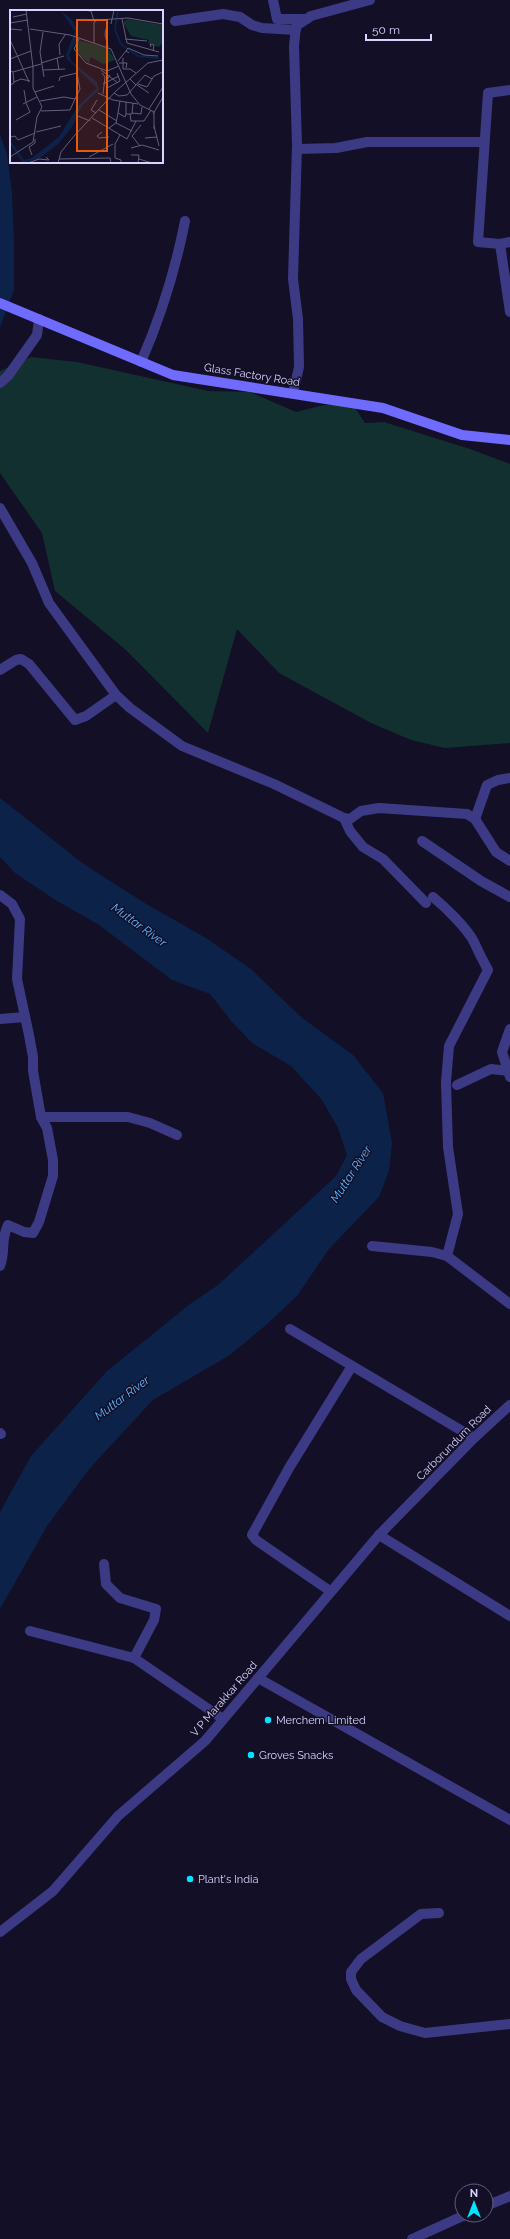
<svg xmlns="http://www.w3.org/2000/svg" width="510" height="2239" font-family="Raleway,sans-serif">
<style>
.green{fill:#12302f}
.water{fill:#0c2248}
.lines{fill:none;stroke-linecap:round;stroke-linejoin:round}
.minor{stroke:#3d3a85;stroke-width:10}
.tertiary{stroke:#3d3a85;stroke-width:10}
.secondary{stroke:#6f6bff;stroke-width:10}
.poi-dot{fill:#00e5ff;stroke:#130f26;stroke-width:1.5}
.labels{text-anchor:middle;dominant-baseline:central;stroke-width:3;stroke-linejoin:round;paint-order:stroke}
.street-label{font-size:11px;fill:#d9d4ff;stroke:#130f26}
.poi-label{font-size:11px;fill:#d9d4ff;stroke:#130f26;text-anchor:start}
.water-label{font-size:12px;font-style:italic;fill:#62b6ff;stroke:#130f26}
.inset-river{fill:none;stroke:#0c2248;stroke-width:2}
.inset-road{fill:none;stroke:#625e7d;stroke-width:1}
.view{fill:#e8590c;fill-opacity:0.15;stroke:#e8590c;stroke-width:2}
.inset-edge{fill:none;stroke:#d9d4ff;stroke-width:2}
</style>
<rect width="100%" height="100%" fill="#130f26"/>
<!-- green -->
<path class="green" d="M31,357L77,362L208,391L250,392L296,412L324,405L352,403L365,423L384,422L470,449L510,464V743L445,748L411,740L371,723L279,673L237,629L208,733L126,650L55,591L42,533L0,473V371Z"/>
<!-- water -->
<g class="water">
<path d="M0,135L7,154L12,192L14,242V290L0,327Z"/>
<path d="M0,798L85,865L148,905L206,938L251,969L301,1017L353,1055L383,1093L392,1143L389,1171L379,1197L329,1249L297,1296L265,1326L230,1355L153,1400L90,1468L47,1526L0,1609V1512L31,1456L107,1371L190,1304L218,1285L336,1176L347,1155L338,1128L322,1100L291,1066L252,1043L232,1022L210,994L172,980L99,925L57,901L15,873L0,857Z"/>
</g>
<g class="lines">
<!-- minor -->
<g class="minor">
<path d="M273,0L277,19H307"/>
<path d="M175,21L223,14L240,17L252,25L262,28L296,30"/>
<path d="M510,90L488,93L478,242L500,244L510,312"/>
<path d="M297,149L336,148L367,142H484"/>
<path d="M500,244L510,242"/>
<path d="M141,362C162,314 175,272 185,221"/>
<path d="M0,383L8,376L37,335L39,319"/>
<path d="M293,393L299,367L298,319L293,279L297,145L294,46L296,26L311,16L370,0"/>
<path d="M0,508L32,563L49,603L116,695L130,708L182,746L274,784L344,818L350,819L361,811L379,808L467,814L475,819L496,852L510,861"/>
<path d="M0,670L16,660L21,659L29,664L75,720L86,716L116,695"/>
<path d="M344,818L350,831L363,847L383,859L426,903"/>
<path d="M475,819L487,785L498,780L510,778"/>
<path d="M422,841L481,881L510,897"/>
<path d="M0,895L12,904L20,919L17,979L29,1035L33,1057V1071L41,1117L47,1128L53,1160V1176L39,1222L33,1233L24,1232L8,1225C0,1241 6,1251 0,1266"/>
<path d="M433,897C445,907 467,928 474,942C478,951 483,961 488,970L449,1046L446,1082L448,1147L458,1214L447,1256"/>
<path d="M0,1019L25,1017"/>
<path d="M510,1029L502,1052L510,1077"/>
<path d="M457,1085L491,1069L510,1071"/>
<path d="M41,1117H128L150,1123L177,1135"/>
<path d="M372,1246L432,1252L447,1256L510,1304"/>
<path d="M290,1329L474,1438"/>
<path d="M0,1433L1,1434"/>
<path d="M379,1535L510,1616"/>
<path d="M104,1564L106,1584L120,1598L156,1609L154,1620L134,1658"/>
<path d="M330,1591L256,1540L252,1535L289,1468L352,1366"/>
<path d="M30,1631L134,1658L223,1719"/>
<path d="M258,1678L510,1820"/>
<path d="M439,1913L421,1914L361,1959L351,1972V1979L356,1990L382,2017L400,2026L425,2033L510,2024"/>
<path d="M486,2206L510,2196"/>
<path d="M412,2239L465,2215"/>
</g>
<!-- tertiary -->
<path class="tertiary" d="M0,1932L53,1891L118,1816L205,1741L379,1535L474,1438L510,1405"/>
<!-- secondary -->
<path class="secondary" d="M0,303L173,375L383,408L462,435L510,440"/>
</g>
<!-- markers -->
<g class="poi-dot">
<circle cx="268" cy="1720" r="4"/>
<circle cx="251" cy="1755" r="4"/>
<circle cx="190" cy="1879" r="4"/>
</g>
<g class="labels">
<!-- street labels -->
<g class="street-label">
<text transform="translate(252 375) rotate(9)">Glass Factory Road</text>
<text transform="translate(454 1443) rotate(-45)">Carborundum Road</text>
<text transform="translate(224 1699) rotate(-49)">V P Marakkar Road</text>
</g>
<!-- poi labels -->
<g class="poi-label">
<text x="276" y="1720">Merchem Limited</text>
<text x="259" y="1755">Groves Snacks</text>
<text x="198" y="1879">Plant's India</text>
</g>
<!-- water labels -->
<g class="water-label">
<text transform="translate(139 925) rotate(36)">Muttar River</text>
<text transform="translate(351 1174) rotate(-57)">Muttar River</text>
<text transform="translate(122 1398) rotate(-37)">Muttar River</text>
</g>
</g>
<!-- overview -->
<g transform="translate(10 10)">
<rect width="153" height="153" fill="#130f26"/>
<path d="M118,9L153,15V32L149,37L138,33L139,30L121,26L114,14V11ZM71,31L98,38L105,50L93,54L81,47L79,53L70,45L64,33Z" fill="#12302f"/>
<path d="M50,0L62,10L67,19L68,27L59,44L61,51L87,72L89,80L72,96L62,117L48,134L30,148L13,153L0,134V130L14,150L22,148L49,127L68,96L87,78L57,49L56,45L65,21Z" fill="#0c2248"/>
<path class="inset-river" d="M108,0L105,20L111,34L128,46L149,48"/>
<path class="inset-road" d="M72,0L81,1L84,11M3,7L17,4M112,9L117,33L149,42M0,13L18,10M101,14L104,0M97,15L95,24L98,37M0,19L12,20M20,19L60,25L101,39L121,84L130,95L144,102V119M33,22L30,42L34,67M69,29L64,39L76,53L97,61L109,56M115,29L137,31M0,30L7,45M84,33V12L88,10L118,8L153,14M141,37L140,34L144,35L143,41M119,43L116,41L118,38L134,45L148,46M7,45L19,72M50,45L49,34L55,25M47,48L49,60M113,48V59H120L126,63M0,49L21,41M108,51L116,41M31,53L54,46M109,53H117L116,58M33,60L55,59M91,60L108,73M0,61L3,62L4,73L0,75M3,62L31,54M92,63L95,67L93,84M120,69L126,75L135,65L142,69M49,71L50,67L67,63L70,79L65,89M4,72L11,69L20,71M93,74L109,66M128,74L137,77L144,66L153,62M127,75L139,83M97,78L110,71L107,63M98,78L96,72L100,65M14,80L16,92M25,82L44,76M88,83L103,90L128,94M104,83L109,86L117,85L126,75M30,91L54,87L65,89L60,100L31,101M110,91L108,103L115,107L116,104M116,92V104H122L123,93M13,94L27,87M139,99L153,77M89,100L107,111M86,103L81,100L87,90M122,103L131,104L132,97M120,104L121,111H134L141,100M143,104L153,87M68,106L80,111M82,108L117,129L126,111M6,110L20,102L16,93M106,113L122,121M144,116L149,136M99,118L106,113L108,103M26,122L51,116M92,122L87,126L89,128L99,127M110,125L105,134V148L111,150V153M1,127L5,126L8,130L25,123M135,128L147,127M130,136L122,126L131,115M121,138L132,135L149,140M22,145L19,137L25,133V129M121,145H129L128,153M0,147L23,132L27,107L32,97L23,78V57L16,0M79,147L103,134M49,149L100,148L101,153M129,149L142,153M18,153L29,149L39,150L36,147M48,153L51,142L64,126L106,81L138,53L153,50"/>
<path class="view" d="M67,10H97V141H67Z"/>
<rect width="153" height="153" class="inset-edge"/>
</g>
<!-- north arrow -->
<g transform="translate(474 2203)"><circle r="19" fill="#130f26" stroke="#625e7d"/>
<path d="M0-3L7 15L0 10L-7 15Z" fill="#00e5ff"/>
<text y="-6" font-size="11" font-weight="bold" text-anchor="middle" fill="#d9d4ff">N</text>
</g>
<!-- scale -->
<path d="M366 34v6h65v-6" fill="none" stroke="#d9d4ff" stroke-width="2"/>
<text x="372" y="34" font-size="12" fill="#d9d4ff" stroke="#130f26" stroke-width="3" paint-order="stroke">50 m</text>
</svg>
